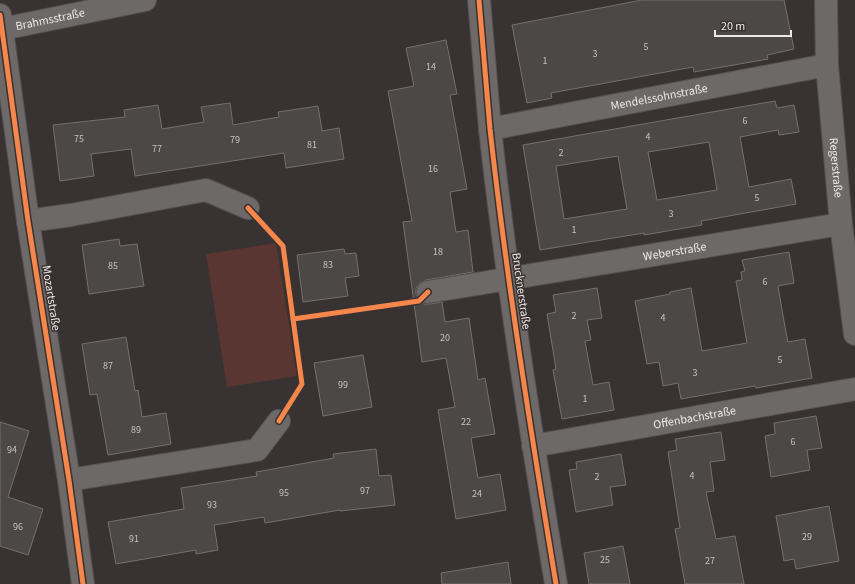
<svg xmlns="http://www.w3.org/2000/svg" width="855" height="584" font-family="'Source Sans 3',sans-serif">
<style>
.green{fill:#593631}
.building{fill:#4c4847;stroke:#74706f;fill-rule:evenodd}
.lines{fill:none;stroke-linecap:round;stroke-linejoin:round}
.minor-casing{stroke:#555150;stroke-width:24}
.minor{stroke:#6d6968;stroke-width:22}
.cycleway-casing{stroke:#3a3230;stroke-width:8}
.cycleway{stroke:#f5874c;stroke-width:5}
.labels{text-anchor:middle;dominant-baseline:central;stroke-width:3;stroke-linejoin:round;paint-order:stroke}
.number-label{font-size:10px;fill:#c5c0bf}
.street-label{font-size:12px;fill:#ede8e7;stroke:#3a3230}
</style>
<rect width="100%" height="100%" fill="#383332"/>
<!-- green -->
<path class="green" d="M276,243L297,376L227,387L206,254Z"/>
<!-- building -->
<g class="building">
<path d="M642,0H784L794,49L767,55L768,59L694,72L693,67L551,93L552,98L527,103L512,25Z"/>
<path d="M446,40L457,94L450,95L467,189L450,192L456,232L468,230L473,272L426,280L420,283L416,288V294L419,300L424,304H430L442,302L445,322L469,318L478,380L485,378L495,434L471,438L478,478L500,474L506,510L456,519L438,410L455,407L446,358L422,362L403,222L412,221L388,91L414,86L406,48Z"/>
<path d="M775,101L777,108L794,105L799,132L779,135L778,130L740,137L749,187L791,179L796,204L701,221L702,225L644,235V233L540,250L523,145ZM709,142L717,190L657,200L648,152ZM618,156L627,209L564,219L556,166Z"/>
<path d="M230,103L233,125L279,117L278,112L318,106L322,131L339,128L344,159L286,168L284,153L135,176L131,149L91,154L94,176L60,181L53,125L125,117L124,110L158,105L162,129L204,122L201,107Z"/>
<path d="M119,239L120,246L137,244L144,286L89,294L82,245Z"/>
<path d="M344,249L345,254L356,253L359,276L345,278L348,296L303,302L297,255Z"/>
<path d="M789,252L794,283L778,286L785,327L788,342L805,339L812,378L756,388L755,386L681,399L678,383L663,386L659,362L647,364L635,301L670,294V292L691,288L702,351L747,343L736,281L742,280L741,272L745,271L742,260Z"/>
<path d="M597,288L602,318L587,320L591,340L585,341L593,385L609,382L614,410L562,419L553,370L556,369L547,314L556,312L553,295Z"/>
<path d="M126,337L135,391L138,390L142,417L166,413L171,444L108,455L97,394L90,395L82,344Z"/>
<path d="M363,355L372,407L323,416L314,363Z"/>
<path d="M816,416L822,448L807,450L810,470L771,477L765,436L775,434L774,423Z"/>
<path d="M0,422L29,431L8,497L43,509L28,555L0,546Z"/>
<path d="M721,432L725,460L710,462L714,491L706,492L716,539L735,536L744,584H685L675,529L680,528L668,452L677,450L675,439Z"/>
<path d="M376,449L379,476L391,475L395,505L340,511V510L265,523L264,517L214,525L218,550L196,554V550L116,564L108,522L184,509L181,488L257,476L256,472L334,458L333,454Z"/>
<path d="M621,454L626,485L610,487L613,505L576,512L569,470L577,469L576,462Z"/>
<path d="M829,506L839,561L796,569L794,559L784,561L776,516Z"/>
<path d="M623,546L630,584H589L584,553Z"/>
<path d="M508,562L511,584H442L441,573Z"/>
</g>
<g class="lines">
<!-- minor casing -->
<g class="minor-casing">
<g id="minor">
<path d="M479,0C483,43 486,86 490,129C507,282 531,433 556,584"/>
<path id="s1" d="M826,0L827,65L841,224L855,334"/>
<path d="M0,15L28,221L69,480L83,584"/>
<path id="s2" d="M2,29L145,0"/>
<path id="s3" d="M490,129L827,65"/>
<path d="M28,221L71,215L206,190L248,208"/>
<path id="s4" d="M428,292L841,224"/>
<path id="s5" d="M533,446L855,389"/>
<path d="M69,480L257,450L279,421"/>
</g>
</g>
<!-- minor -->
<use href="#minor" class="minor"/>
<!-- cycleway casing -->
<g class="cycleway-casing">
<g id="cycleway">
<path d="M479,0C483,43 486,86 490,129C507,282 531,433 556,584"/>
<path d="M0,15L28,221L69,480L83,584"/>
<path d="M248,208L283,246L302,384L279,421"/>
<path d="M293,319L419,301L428,292"/>
</g>
</g>
<!-- cycleway -->
<use href="#cycleway" class="cycleway"/>
</g>
<g class="labels">
<!-- number labels -->
<g class="number-label">
<text x="646" y="47">5</text>
<text x="595" y="54">3</text>
<text x="545" y="61">1</text>
<text x="431" y="67">14</text>
<text x="745" y="121">6</text>
<text x="648" y="137">4</text>
<text x="79" y="139">75</text>
<text x="235" y="140">79</text>
<text x="312" y="145">81</text>
<text x="157" y="149">77</text>
<text x="561" y="153">2</text>
<text x="433" y="169">16</text>
<text x="757" y="198">5</text>
<text x="671" y="214">3</text>
<text x="574" y="230">1</text>
<text x="438" y="252">18</text>
<text x="328" y="265">83</text>
<text x="113" y="266">85</text>
<text x="765" y="282">6</text>
<text x="574" y="316">2</text>
<text x="663" y="318">4</text>
<text x="445" y="338">20</text>
<text x="780" y="360">5</text>
<text x="108" y="366">87</text>
<text x="695" y="373">3</text>
<text x="343" y="385">99</text>
<text x="585" y="399">1</text>
<text x="466" y="422">22</text>
<text x="136" y="430">89</text>
<text x="793" y="442">6</text>
<text x="12" y="450">94</text>
<text x="692" y="476">4</text>
<text x="597" y="477">2</text>
<text x="365" y="491">97</text>
<text x="284" y="493">95</text>
<text x="477" y="494">24</text>
<text x="212" y="505">93</text>
<text x="18" y="527">96</text>
<text x="807" y="537">29</text>
<text x="134" y="539">91</text>
<text x="605" y="560">25</text>
<text x="710" y="561">27</text>
</g>
<!-- street labels -->
<g class="street-label">
<text stroke="none"><textPath href="#s2" startOffset="49">Brahmsstraße</textPath></text>
<text stroke="none"><textPath href="#s3" startOffset="172">Mendelssohnstraße</textPath></text>
<text stroke="none"><textPath href="#s1" startOffset="168">Regerstraße</textPath></text>
<text stroke="none"><textPath href="#s4" startOffset="250">Weberstraße</textPath></text>
<text transform="translate(521 291) rotate(82)">Brucknerstraße</text>
<text transform="translate(51 298) rotate(81)">Mozartstraße</text>
<text stroke="none"><textPath href="#s5" startOffset="164">Offenbachstraße</textPath></text>
</g>
</g>
<!-- scale -->
<path d="M715 30v6h76v-6" fill="none" stroke="#ede8e7" stroke-width="2"/>
<text x="721" y="30" font-size="12" fill="#ede8e7" stroke="#3a3230" stroke-width="3" paint-order="stroke">20 m</text>
</svg>
